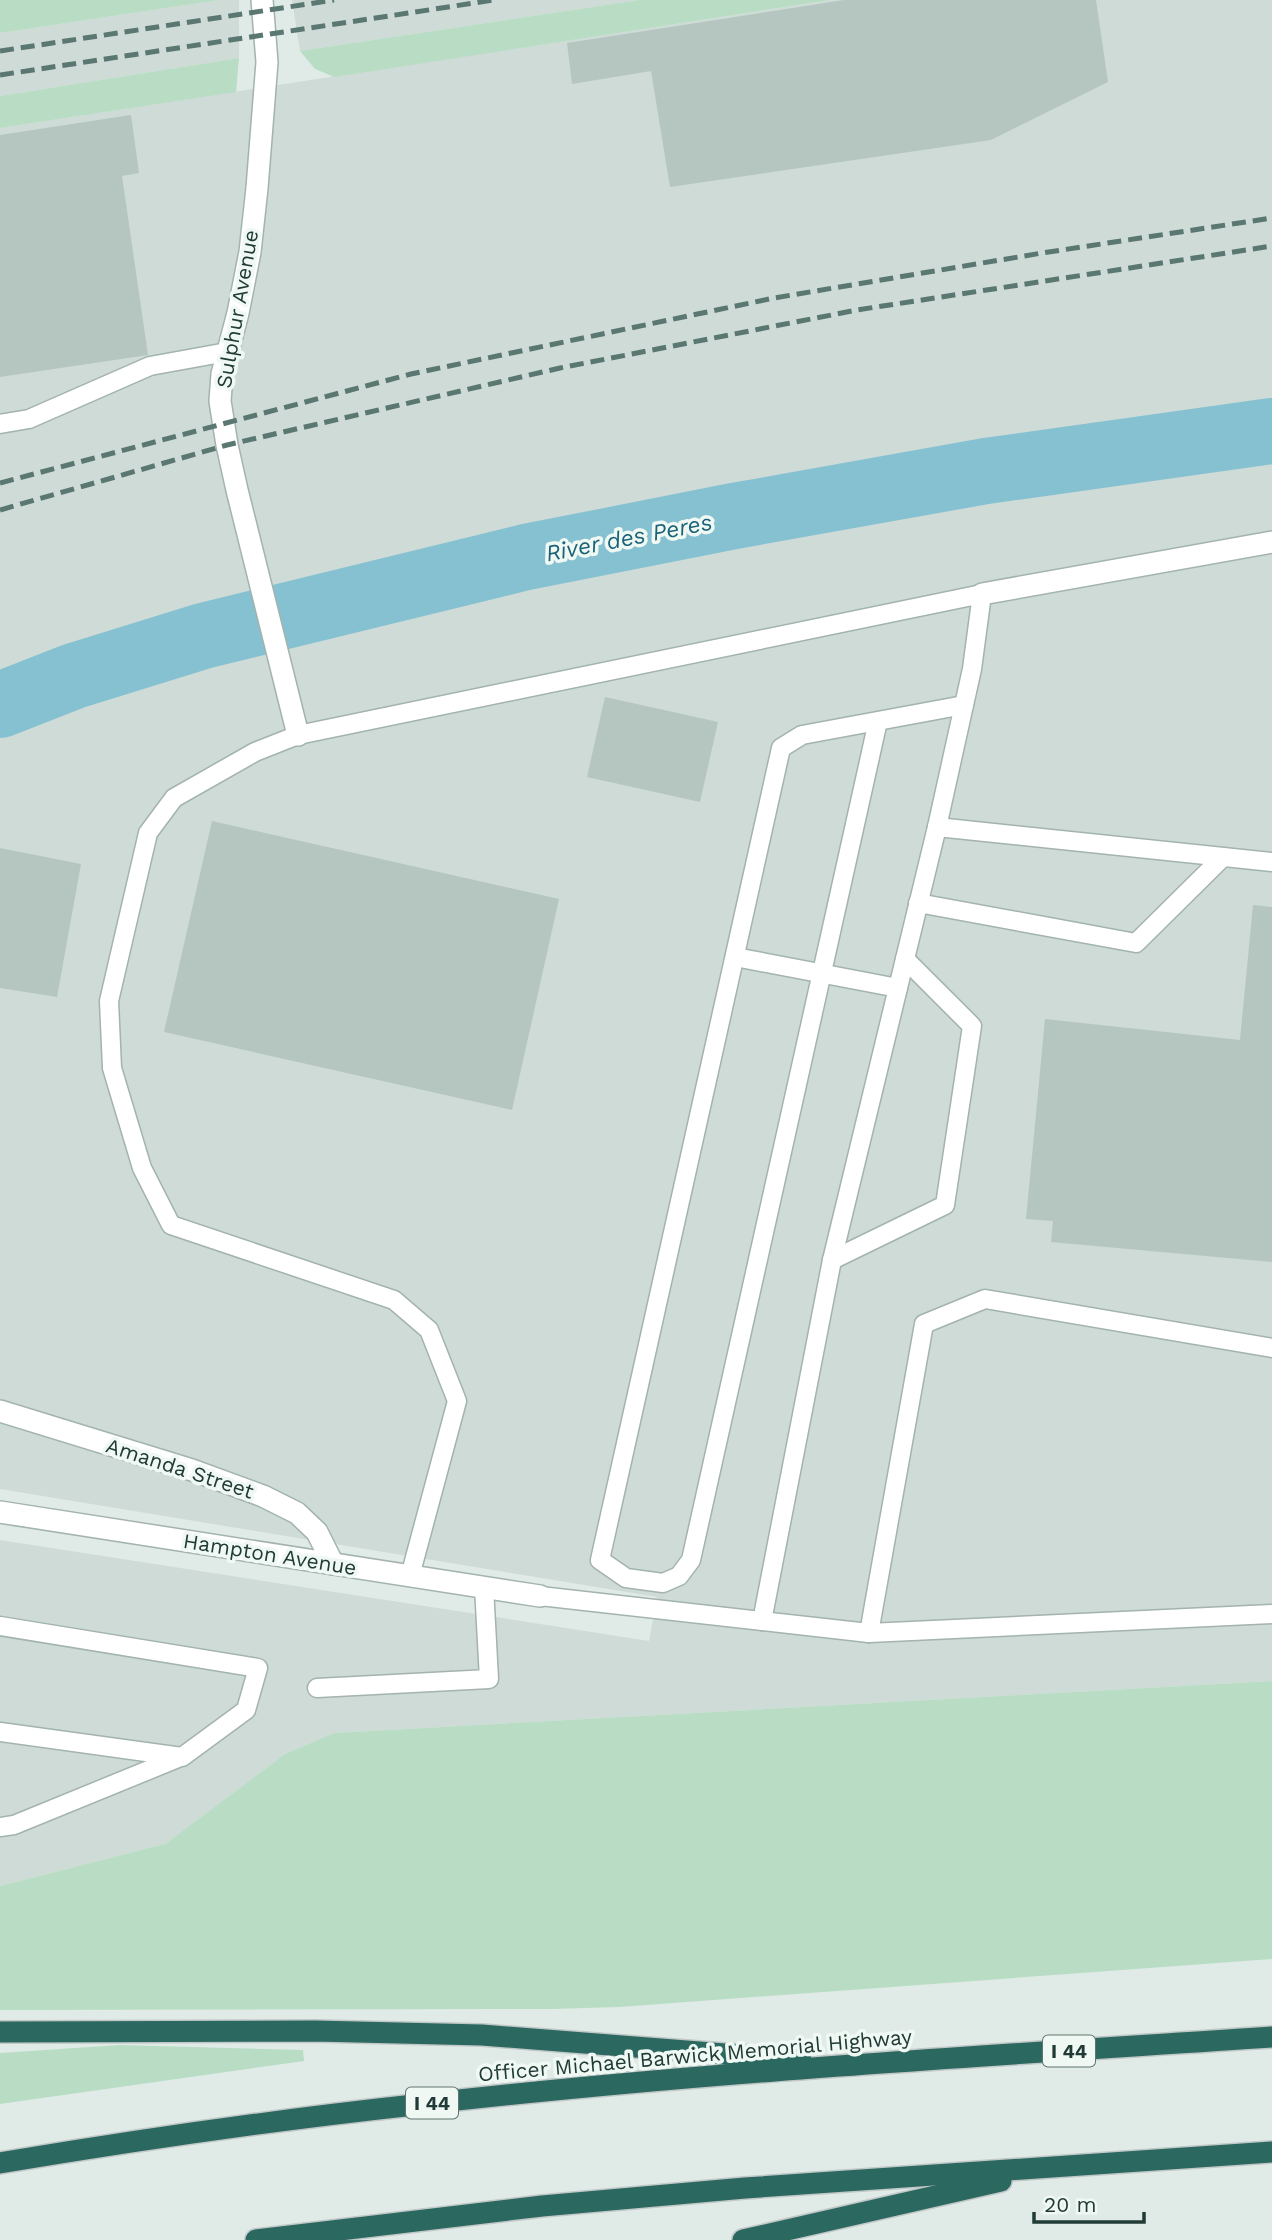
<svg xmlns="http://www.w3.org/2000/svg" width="1272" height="2240" font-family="'Work Sans',sans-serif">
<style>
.built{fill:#cedbd6}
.green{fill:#b8ddc4}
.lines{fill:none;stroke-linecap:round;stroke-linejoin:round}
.river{stroke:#86c1d2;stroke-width:66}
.building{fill:#b5c6c0}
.service-casing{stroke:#a3b3ae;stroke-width:21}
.minor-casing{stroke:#a3b3ae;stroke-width:24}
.motorway-casing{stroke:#c1c8c7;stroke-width:24}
.service{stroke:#fff;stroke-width:18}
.minor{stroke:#fff;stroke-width:21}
.motorway{stroke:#2b6860;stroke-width:21}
.rail{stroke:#5a7771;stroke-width:5;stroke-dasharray:14 7;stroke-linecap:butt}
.labels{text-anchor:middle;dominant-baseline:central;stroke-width:7;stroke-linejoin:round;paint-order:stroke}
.shield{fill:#f0f8f4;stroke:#5e746f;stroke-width:2}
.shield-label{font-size:19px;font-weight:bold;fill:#203b36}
.street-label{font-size:21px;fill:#203b36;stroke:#f0f8f4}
.water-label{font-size:23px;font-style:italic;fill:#196278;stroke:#f0f8f4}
</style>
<rect width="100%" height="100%" fill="#e0ebe7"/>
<!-- built -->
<g class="built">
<path d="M219,0H239V58L0,96V33Z"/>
<path d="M292,0H639L300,51Z"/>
<path d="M830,0H1272V1681L334,1733L285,1754L165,1844L0,1886V1540L649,1641L657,1597L0,1489V128Z"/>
</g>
<!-- green -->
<g class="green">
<path d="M0,0H219L0,33Z"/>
<path d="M639,0H830L334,77L315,69L300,51Z"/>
<path d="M239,58L236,92L0,128V96Z"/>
<path d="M1272,1681V1959L619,2007L552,2009L0,2010V1886L165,1844L285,1754L334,1733Z"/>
<path d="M120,2045L303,2050L304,2061L0,2104V2053Z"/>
</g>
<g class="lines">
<!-- river -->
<path class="river" d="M0,705L74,676L203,636L526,557L734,516L986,471L1272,431"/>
</g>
<!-- building -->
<g class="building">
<path d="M844,0H1096L1108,82L991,140L670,187L651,71L572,84L567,43Z"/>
<path d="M131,115L139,173L122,176L148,355L0,377V135Z"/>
<path d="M605,697L718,722L700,802L587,777Z"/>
<path d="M212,821L559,899L512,1110L164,1032Z"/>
<path d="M0,848L81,864L57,997L0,988Z"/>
<path d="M1253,905L1272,907V1262L1051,1242L1053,1221L1026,1219L1045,1019L1240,1040Z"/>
</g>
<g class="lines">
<!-- service casing -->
<g class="service-casing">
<g id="service">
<path d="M0,424L29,419L150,366L227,352"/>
<path d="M878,721L691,1560L679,1576L663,1583L626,1578L600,1560L781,748L802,735L964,705"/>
<path d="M937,827L1272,862"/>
<path d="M918,903L1136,943L1223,857"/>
<path d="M735,957L898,988"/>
<path d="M832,1260L945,1205L972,1026L905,959"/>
<path d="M410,1576L457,1401L429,1330L394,1300L171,1225L142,1168L112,1068L109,1001L148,833L174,798L255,752L298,735L982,594L972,669L937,827L832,1260L762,1621"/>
<path d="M540,1596L869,1633L1272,1614"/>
<path d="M0,1626L258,1668L246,1710L182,1757L0,1732"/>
<path d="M869,1633L924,1324L985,1299L1272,1348"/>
<path d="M317,1688L489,1679L484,1587"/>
<path d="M0,1827L14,1825L178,1758"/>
</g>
</g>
<!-- minor casing -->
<g class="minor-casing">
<g id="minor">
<path d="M262,0L267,62L257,188L250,252L238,313L222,374L220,401L227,445L237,490L298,735"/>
<path d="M982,594L1272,542"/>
<path d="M0,1411L192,1470L263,1496L297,1513L317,1532L333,1564"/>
<path d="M0,1512L540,1596"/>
</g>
</g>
<!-- motorway casing -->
<g class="motorway-casing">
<g id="motorway">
<path d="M0,2032L315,2031L482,2035L801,2060"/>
<path d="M0,2163C137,2140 276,2120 414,2105C699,2072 986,2056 1272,2037"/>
<path d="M256,2240L542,2206L745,2188L1272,2152"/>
<path d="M743,2240L1001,2181"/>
</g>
</g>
<!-- service -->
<use href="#service" class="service"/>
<!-- minor -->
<use href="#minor" class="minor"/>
<!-- motorway -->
<use href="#motorway" class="motorway"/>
<!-- rail -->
<g class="rail">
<path d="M0,51L334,0"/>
<path d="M0,75L494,0"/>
<path d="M0,483L411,374L774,298L1042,253L1272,218"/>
<path d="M0,510L227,445L560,368L857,310L1272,246"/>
</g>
</g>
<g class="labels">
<!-- shield labels -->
<g class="shield">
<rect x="1043" y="2035.5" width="52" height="31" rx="5"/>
<rect x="406" y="2087.5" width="52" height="31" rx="5"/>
</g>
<g class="shield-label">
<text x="1069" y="2051">I 44</text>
<text x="432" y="2103">I 44</text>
</g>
<!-- street labels -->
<g class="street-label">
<text transform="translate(237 309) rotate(-80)">Sulphur Avenue</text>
<text transform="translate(180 1468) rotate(18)">Amanda Street</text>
<text transform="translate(270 1554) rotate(9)">Hampton Avenue</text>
<text transform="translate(695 2055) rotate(-5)">Officer Michael Barwick Memorial Highway</text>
</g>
<!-- water labels -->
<g class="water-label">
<text transform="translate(629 538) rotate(-11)">River des Peres</text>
</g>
</g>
<!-- scale -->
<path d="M1034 2212v10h110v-10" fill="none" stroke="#203b36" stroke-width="3.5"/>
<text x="1044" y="2212" font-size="21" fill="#203b36" stroke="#f0f8f4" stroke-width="5" paint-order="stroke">20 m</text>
</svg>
